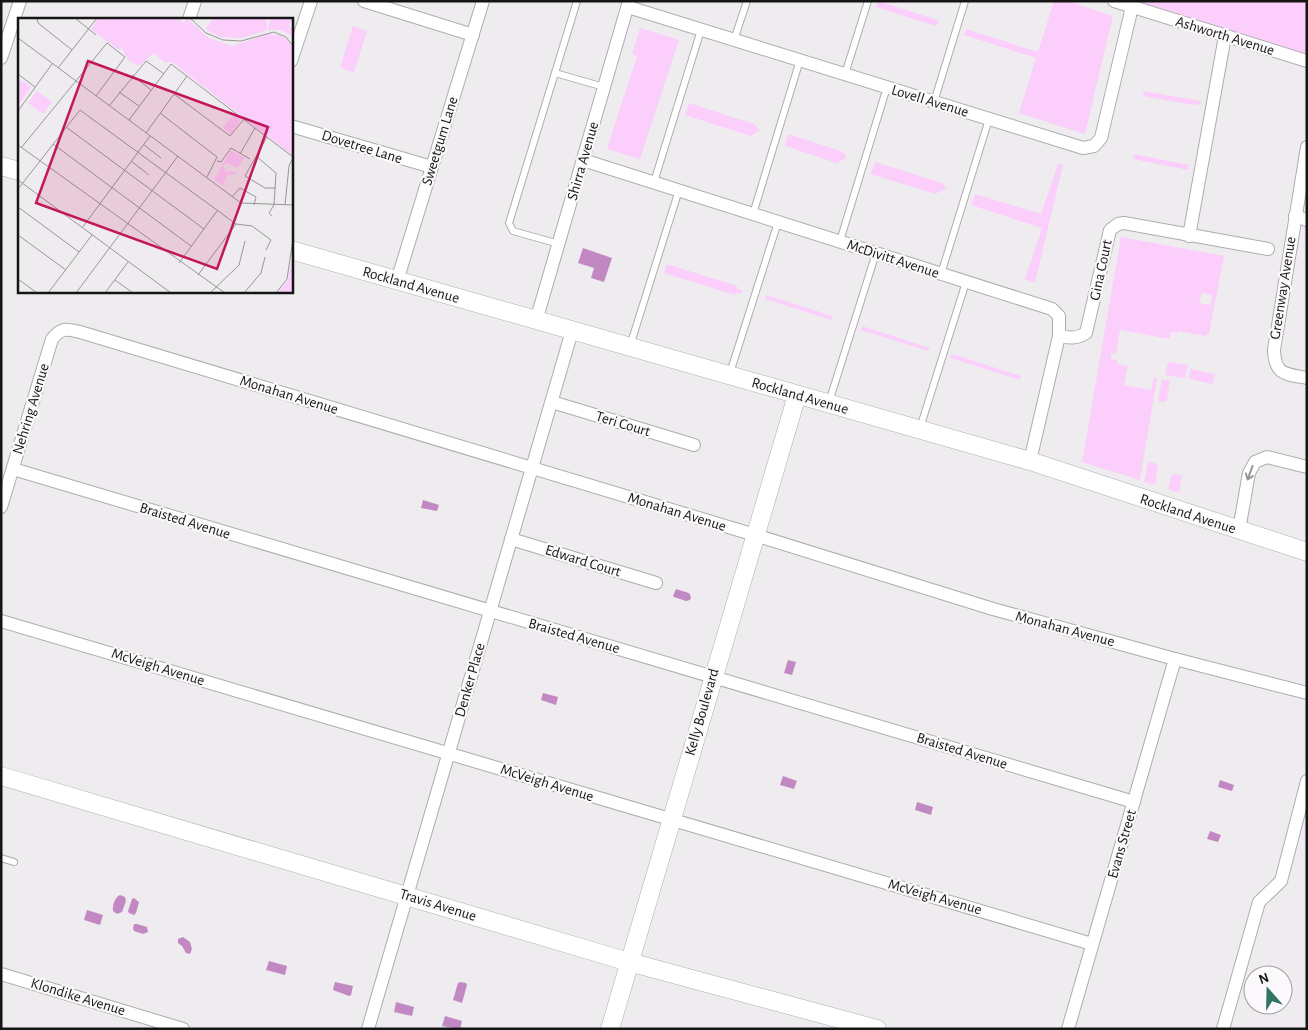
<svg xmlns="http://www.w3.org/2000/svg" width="1308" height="1030" font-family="'Alegreya Sans',sans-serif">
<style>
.green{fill:#fbcefb;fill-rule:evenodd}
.water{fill:#c288c3}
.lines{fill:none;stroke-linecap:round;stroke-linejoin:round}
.lane-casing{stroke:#afacaf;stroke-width:8}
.street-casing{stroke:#afacaf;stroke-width:14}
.secondary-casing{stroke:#afacaf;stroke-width:19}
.lane{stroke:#fff;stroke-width:6}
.street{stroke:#fff;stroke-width:12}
.secondary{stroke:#fff;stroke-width:18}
.oneway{stroke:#969696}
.labels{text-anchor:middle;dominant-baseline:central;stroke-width:4.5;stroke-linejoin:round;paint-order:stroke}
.street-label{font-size:15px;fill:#161516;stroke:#fcf9fc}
.inset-road{fill:none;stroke:#989698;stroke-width:1}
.view{fill:#c2185b;fill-opacity:0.15;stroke:#c2185b;stroke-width:2.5}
.inset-edge{fill:none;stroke:#161516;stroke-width:2.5}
</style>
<rect width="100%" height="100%" fill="#efecef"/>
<!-- green -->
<g class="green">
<path d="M878,1L938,20L937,22L940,24H937L936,26L876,7Z"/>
<path d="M1054,1H1068L1113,16L1085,134L1019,113L1036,58L964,35L966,29L1038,52Z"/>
<path d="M1139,1H1307V54Z"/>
<path d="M353,26L367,31L354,72L340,68Z"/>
<path d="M640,28L679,40L640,159L607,149L637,56L632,54Z"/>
<path d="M1144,91L1201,101V104L1193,105L1143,96Z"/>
<path d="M689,103L754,124L760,130L751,136L685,115Z"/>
<path d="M788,134L843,152L847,158L836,163L785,146Z"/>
<path d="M1134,154L1189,165L1188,170L1133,159Z"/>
<path d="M875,162L942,183L947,188L935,194L871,174Z"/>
<path d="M1058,164L1063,165L1035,283L1025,279L1042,228L971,205L975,194L1041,214Z"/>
<path d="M1121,237L1224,256L1209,334H1207L1206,336L1178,331L1177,333L1171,332L1170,339L1120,330L1116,354L1111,353V359L1117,360V364L1128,366L1124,385L1151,390L1154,377L1157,378L1140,480L1082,462ZM1202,293L1212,295L1211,305L1199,303Z"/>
<path d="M667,264L737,286V289L742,290L741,294L736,292L735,295L664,273Z"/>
<path d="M766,295L833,316L831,320L765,299Z"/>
<path d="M862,326L930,348L928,351L861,330Z"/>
<path d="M952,354L1021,376L1020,380L950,358Z"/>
<path d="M1168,362L1188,365L1185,378L1165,375Z"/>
<path d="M1190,369L1215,374L1213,384L1189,379Z"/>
<path d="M1162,379L1170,380L1167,400L1164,402L1158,401Z"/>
<path d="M1148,462L1155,463L1158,466L1155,485L1144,482Z"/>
<path d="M1174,474L1182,475L1179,493L1168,489L1171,477Z"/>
</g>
<!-- water -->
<g class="water">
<path d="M583,248L612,258L604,282L591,278L594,268L578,263Z"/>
<path d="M423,500L439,505L437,511L421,508Z"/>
<path d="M676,589L689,593L691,597L690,600L686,601L674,597L673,596Z"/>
<path d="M788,660L796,662L792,675L784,673Z"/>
<path d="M543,693L558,697L556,705L541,700Z"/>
<path d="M783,776L797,781L794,789L780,785Z"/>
<path d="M1220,780L1234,785L1232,791L1218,787Z"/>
<path d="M917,802L933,807L931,815L915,810Z"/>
<path d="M1210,831L1221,835L1218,842L1207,839Z"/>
<path d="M120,895L125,897L126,901L122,912L117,914L113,911C112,906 115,897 120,895Z"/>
<path d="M134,898L139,902L136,913L134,915L129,913L128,911L132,899Z"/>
<path d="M87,910L103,915L100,925L84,920Z"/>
<path d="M134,924H137L147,927L148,932L143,934L134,931L133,928Z"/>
<path d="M183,937L190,942L192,949L190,954L186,953L182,946L178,943V939Z"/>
<path d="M269,961L287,966L285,975L266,970Z"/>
<path d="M335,982L353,986L351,995L349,996L333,990Z"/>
<path d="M460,982L466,983L467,985L462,1003L453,1000L458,983Z"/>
<path d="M396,1002L414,1007L412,1016L394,1012Z"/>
<path d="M445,1016L462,1021L460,1029L442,1026Z"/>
</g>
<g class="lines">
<!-- lane casing -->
<g class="lane-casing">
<g id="lane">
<path d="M734,40L747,1"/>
<path d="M555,73L604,87"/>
<path d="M845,74L868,1"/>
<path d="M934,102L965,1"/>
<path d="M654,182L701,30"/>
<path d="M753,214L800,60"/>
<path d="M840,241L887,87"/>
<path d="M559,244L513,231L509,223L577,1"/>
<path d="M941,274L989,119"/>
<path d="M630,346L679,190"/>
<path d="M730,373L778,222"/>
<path d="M829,402L876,253"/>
<path d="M920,428L966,282"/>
<path d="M1,858L14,862"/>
</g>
</g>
<!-- street casing -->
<g class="street-casing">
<g id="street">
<path d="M364,1L473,35"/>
<path d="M1114,1L1307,61"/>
<path d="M628,7L1083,148L1094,146L1101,138L1132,7"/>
<path d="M189,19L195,1"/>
<path d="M1,58L20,1"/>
<path d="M291,61L311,1"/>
<path d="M291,126L432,167"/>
<path d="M1307,147L1274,350C1275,375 1285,374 1307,378"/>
<path d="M583,160L1052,309L1059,316V336L1030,461"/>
<path d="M1295,216L1307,220"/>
<path d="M1189,236L1225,36"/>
<path d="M397,281L483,1"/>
<path d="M536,321L629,1"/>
<path d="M1059,336C1069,338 1077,339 1086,333L1110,230L1118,224L1124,223L1268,249"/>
<path d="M552,402L694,445"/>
<path d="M13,469L1134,802"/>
<path d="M1,507L52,339C62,327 66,329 80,332L755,535L993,609L1175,659L1307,693"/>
<path d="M1239,530L1249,473L1255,462L1267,457L1307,467"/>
<path d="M511,539L656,583"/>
<path d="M1,621L1092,944"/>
<path d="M1,974L183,1029"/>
<path d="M368,1029L572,331"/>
<path d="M1068,1029L1175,659"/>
<path d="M1223,1029L1259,902L1281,881L1307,781"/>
</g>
</g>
<!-- secondary casing -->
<g class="secondary-casing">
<g id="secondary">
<path d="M1,166L19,171"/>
<path d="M291,250L1030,461L1307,552"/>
<path d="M1,776L629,962L877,1029"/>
<path d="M610,1029L797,395"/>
</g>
</g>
<!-- lane -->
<use href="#lane" class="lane"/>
<!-- street -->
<use href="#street" class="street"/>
<!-- secondary -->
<use href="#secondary" class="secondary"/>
</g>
<!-- one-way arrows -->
<defs><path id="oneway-shaft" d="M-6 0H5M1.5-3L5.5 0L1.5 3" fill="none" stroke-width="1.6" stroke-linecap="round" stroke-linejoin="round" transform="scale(1.25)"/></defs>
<use class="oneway" href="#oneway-shaft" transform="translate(1250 473) rotate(110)"/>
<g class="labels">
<!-- street labels -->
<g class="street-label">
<text transform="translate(1225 36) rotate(17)">Ashworth Avenue</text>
<text transform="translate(930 101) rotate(17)">Lovell Avenue</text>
<text transform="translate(440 141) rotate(-73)">Sweetgum Lane</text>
<text transform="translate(362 147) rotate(17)">Dovetree Lane</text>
<text transform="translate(583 161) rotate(-74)">Shirra Avenue</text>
<text transform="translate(893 259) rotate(18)">McDivitt Avenue</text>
<text transform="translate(1101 270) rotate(-78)">Gina Court</text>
<text transform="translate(411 285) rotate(16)">Rockland Avenue</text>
<text transform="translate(1283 288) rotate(-81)">Greenway Avenue</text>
<text transform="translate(289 395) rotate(17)">Monahan Avenue</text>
<text transform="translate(800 396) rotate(16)">Rockland Avenue</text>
<text transform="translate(31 409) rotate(-73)">Nehring Avenue</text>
<text transform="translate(623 424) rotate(17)">Teri Court</text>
<text transform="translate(677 512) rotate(17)">Monahan Avenue</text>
<text transform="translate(1188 514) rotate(18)">Rockland Avenue</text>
<text transform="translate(185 521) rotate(17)">Braisted Avenue</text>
<text transform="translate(583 561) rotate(17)">Edward Court</text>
<text transform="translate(1065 629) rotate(15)">Monahan Avenue</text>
<text transform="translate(574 636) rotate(16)">Braisted Avenue</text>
<text transform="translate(158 667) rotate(17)">McVeigh Avenue</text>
<text transform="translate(470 680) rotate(-74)">Denker Place</text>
<text transform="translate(702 712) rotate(-74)">Kelly Boulevard</text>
<text transform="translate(962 751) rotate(17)">Braisted Avenue</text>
<text transform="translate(547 783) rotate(17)">McVeigh Avenue</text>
<text transform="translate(1122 844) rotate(-74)">Evans Street</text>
<text transform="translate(935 897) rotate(16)">McVeigh Avenue</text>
<text transform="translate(438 905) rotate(17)">Travis Avenue</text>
<text transform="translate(78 997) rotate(17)">Klondike Avenue</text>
</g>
</g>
<!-- overview -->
<g transform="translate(18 18)">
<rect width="275" height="275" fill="#efecef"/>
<path d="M80,0H161L164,5L170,1L191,20L214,28L250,16L262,17L270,22L275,31V138L154,44L147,45L136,35L121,48L110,42L104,30L101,32L73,12ZM196,0H248L249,12L224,20L202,19L187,11ZM252,0H275L271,8L275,11L272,17L262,12H250ZM3,62L13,69L0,87V65ZM19,73L34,84L25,96L10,85ZM216,96L223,101L213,116L205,110L210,103L201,97L210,103ZM213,132L226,140L220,150L208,145L205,148L209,155L213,152L219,156L209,157L205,168L196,161ZM275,232V275H260L270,262Z" fill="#fbcefb"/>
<path class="inset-road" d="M19,0L20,5L54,32M57,0L78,17M172,0L188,15L205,22L223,23L256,14L268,19L275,28M0,20L223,185L275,187M40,50L79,0M0,56L17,69M114,57L133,72M101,74L121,88M156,76L212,118L226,101M91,88L128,43L146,56M0,93L34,46M142,95L199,139L189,159M111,102L153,46L275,139M48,109L186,211M128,115L169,58M249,119L227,158L247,170H257M35,126L173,228M0,127L207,275M126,127L143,140M3,130L89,25L107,39L78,78M222,136L237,110M238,138L258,155L256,187L251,195L254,198M113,143L131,157M199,143L203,144L213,130L232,141M0,162L153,275M0,171L62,92L218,206L234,208L253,222L248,232M214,179L222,170L238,179L236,187M267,187L271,148L275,140M0,189L61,234M64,210L132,118M0,217L48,252M161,245L199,193M180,257L218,206M0,261L19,275M97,262L115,275M30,275L74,217M58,275L160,138M87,275L110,244M192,275L221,247L227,223M226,275L243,255L247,239M258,275L269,261L275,221"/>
<path class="view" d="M70,43L250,109L199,251L18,185Z"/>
<rect width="275" height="275" class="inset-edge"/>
</g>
<!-- border -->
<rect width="1308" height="1030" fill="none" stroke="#161516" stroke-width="5"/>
<!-- north arrow -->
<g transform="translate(1268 990) rotate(340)"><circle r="24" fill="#fcf9fc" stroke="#a09ea0"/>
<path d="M0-4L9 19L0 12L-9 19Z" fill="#317364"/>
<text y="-8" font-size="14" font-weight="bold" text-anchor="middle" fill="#161516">N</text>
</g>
</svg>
